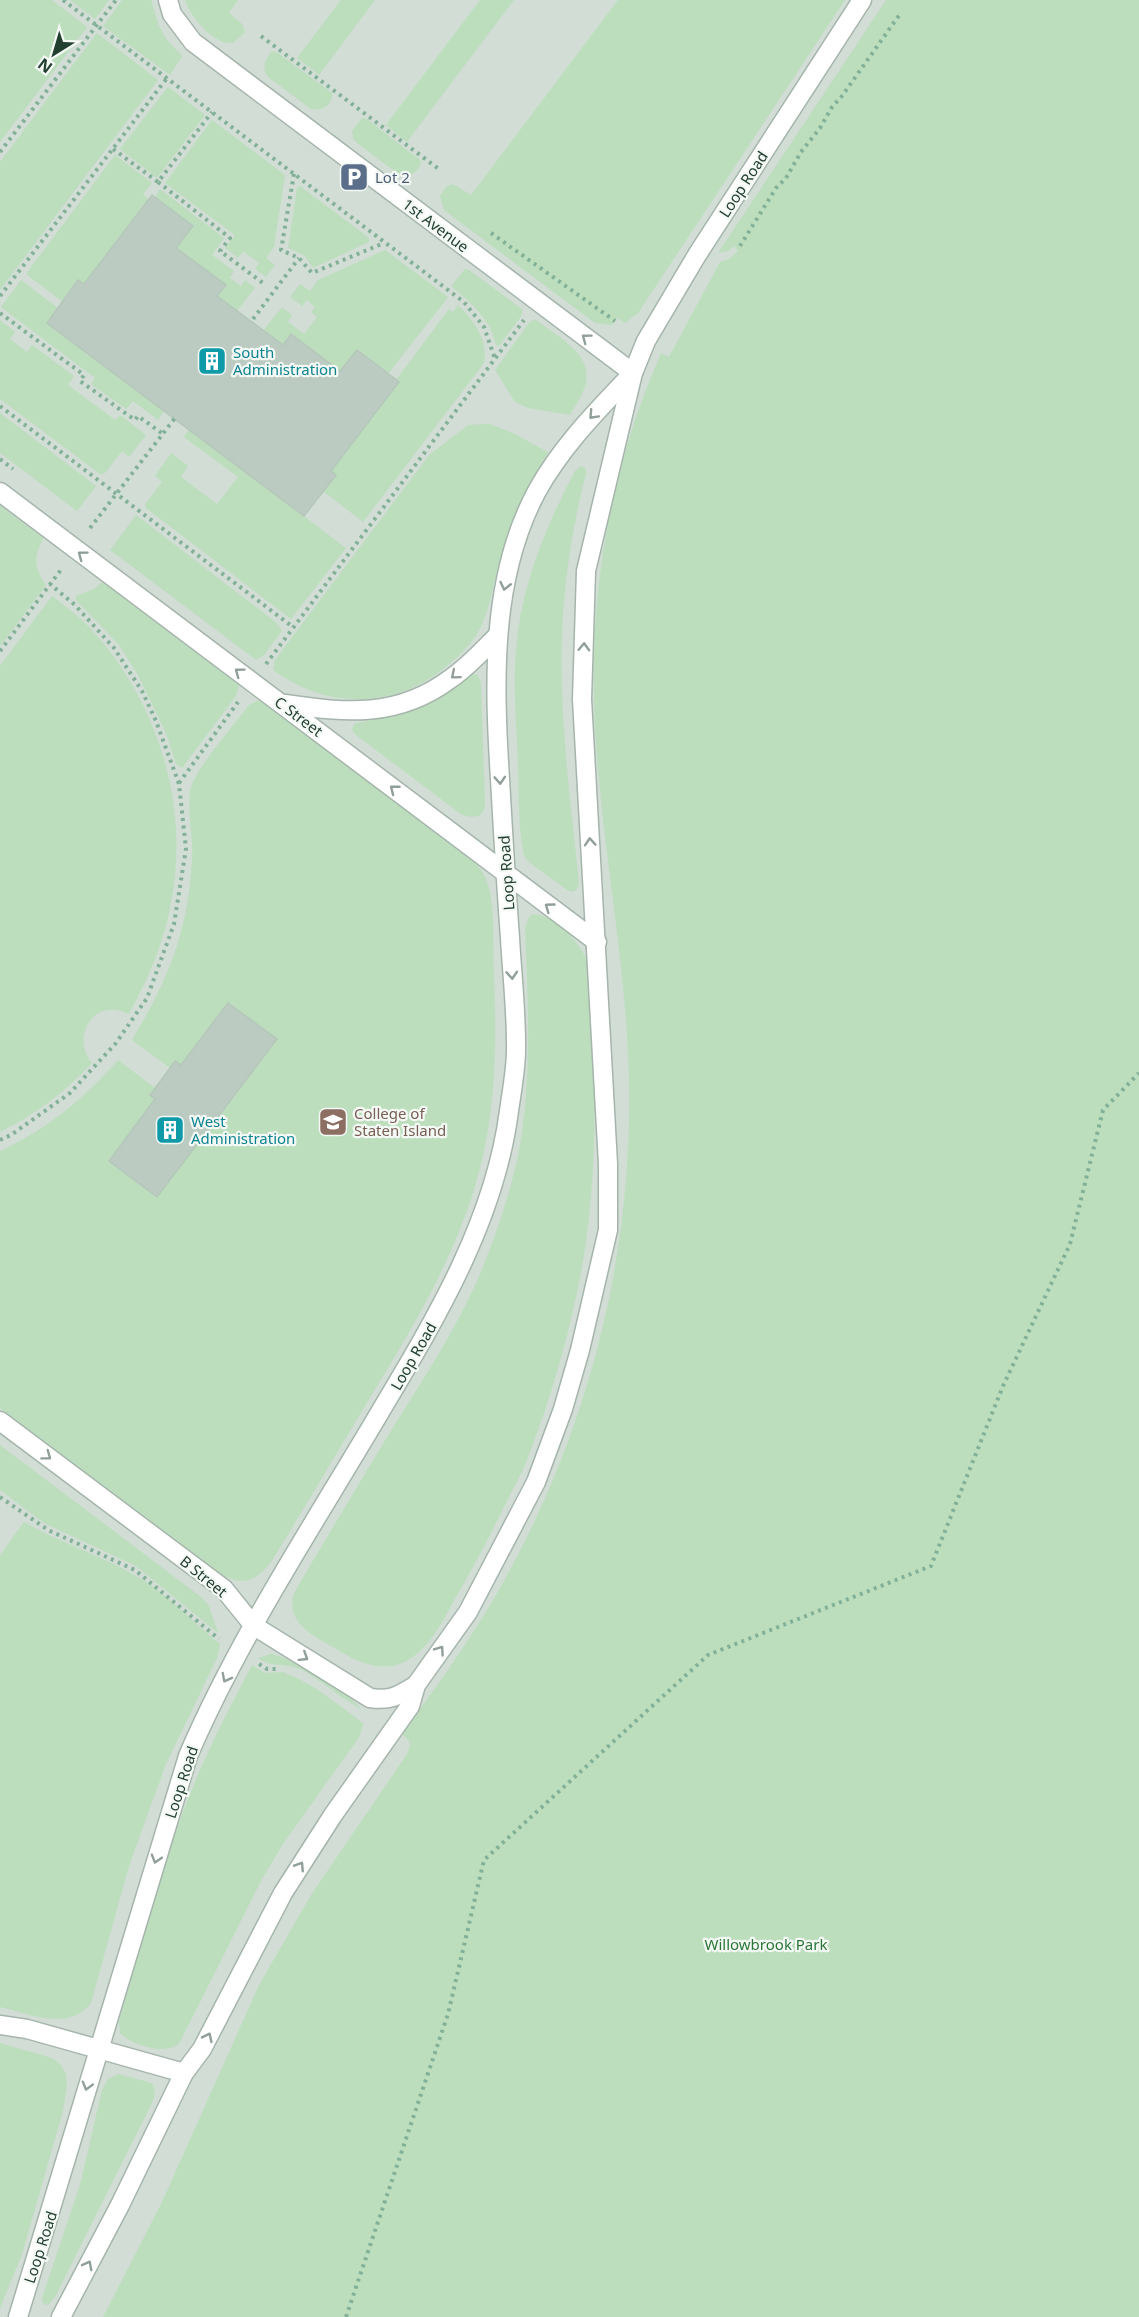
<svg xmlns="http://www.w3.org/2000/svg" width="1139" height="2317" font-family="'Noto Sans',sans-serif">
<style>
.built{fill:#d1ddd5}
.green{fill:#bcdebd}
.building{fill:#bbcbc1;stroke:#b5c7bb;stroke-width:1.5}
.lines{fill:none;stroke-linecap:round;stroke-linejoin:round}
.minor-casing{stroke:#a5b5ac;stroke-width:21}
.path{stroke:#83b198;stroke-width:4;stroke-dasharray:3 4.5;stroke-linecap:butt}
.minor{stroke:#fff;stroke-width:18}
.oneway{stroke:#909f98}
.labels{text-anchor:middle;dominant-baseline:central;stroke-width:4.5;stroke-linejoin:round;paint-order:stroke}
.service-label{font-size:15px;fill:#4e5e75;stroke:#f4f9f5;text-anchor:start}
.street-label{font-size:15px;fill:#223f30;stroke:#f4f9f5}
.culture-label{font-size:15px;fill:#0d838f;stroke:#f4f9f5;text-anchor:start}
.education-label{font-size:15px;fill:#785e54;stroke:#f4f9f5;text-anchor:start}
.park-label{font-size:15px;fill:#2b7637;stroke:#f4f9f5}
</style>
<rect width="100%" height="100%" fill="#e3ede6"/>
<!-- built -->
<path class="built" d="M0,0H915L668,1036L629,1396L145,2317H0Z"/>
<!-- green -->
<g class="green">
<path d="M0,0H52L87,27L0,142Z"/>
<path d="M70,0H109L95,19Z"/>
<path d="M122,0H151L159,26L167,40L182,56L170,75L103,26Z"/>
<path d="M185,0H238L229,13L242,24L245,32L233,43C214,45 191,18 185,0Z"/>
<path d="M341,0H375L319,75L297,58Z"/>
<path d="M480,0H514L407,142L386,125Z"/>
<path d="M618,0H845L638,313L625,323L618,318L612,325L595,323L444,210L440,196L446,187L453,184L471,195Z"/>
<path d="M886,0H1139V2317H103L162,2202L259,1985L311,1895L407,1754C411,1744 411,1741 402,1734C442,1679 482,1624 513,1564C591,1418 631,1255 629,1090C628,959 597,830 594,699C591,579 613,463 661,353L669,357L720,262L729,259L738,251L734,246L728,251L718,253Z"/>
<path d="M97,33L158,80L0,290V162Z"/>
<path d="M272,51L278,53L332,93C334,104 321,112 311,109L268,77C261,67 265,60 272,51Z"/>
<path d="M168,87L205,115L157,178L120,149Z"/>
<path d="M362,118L367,119L420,160L421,164C416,172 412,177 401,176L357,143L353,139L352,131Z"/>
<path d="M212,120L285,175L274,247L266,258L275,265L266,277L255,269L259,263L243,251L238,258L225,248L235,235L165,183Z"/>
<path d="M115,155L152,183L143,194L148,199L84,284L63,302L26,274Z"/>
<path d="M300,186L369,238V242L313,268L305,256L288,248L297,188Z"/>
<path d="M160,189L224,238L212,255L234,271L230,278L241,286L245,280L255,288L237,311L217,296L225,285L176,248L192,226L155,197Z"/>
<path d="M385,250L448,297L388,374L357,350L340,371L291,335L283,345L263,331L282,307L292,315L288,322L304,334L317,317L311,312L315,307L307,300L302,306L290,297L300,284L310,291L318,280Z"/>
<path d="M465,269L469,270L523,310L520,318L499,346L496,345C490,318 471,303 451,286Z"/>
<path d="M21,280L58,308L47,323L164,411L158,420L133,401L126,409L91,384L95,378L1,307Z"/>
<path d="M458,305C474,321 488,339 484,363L363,522L323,491L331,471L399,382L396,380L449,309L453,312Z"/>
<path d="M535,319C556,336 595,354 585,386C582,396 575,406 570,415L528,408L515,402L495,370L529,323Z"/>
<path d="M0,320L15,332L10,339L27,352L32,345L74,376L68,385L115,420L120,415L146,435L129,457L122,451L105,473L100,474L0,399Z"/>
<path d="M0,413L96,486L77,511L0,453Z"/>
<path d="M490,424L515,434L548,452C529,487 511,522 500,560C493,584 490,612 477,634C470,645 459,656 449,664C398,709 328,711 273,670L275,660L429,455L468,425Z"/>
<path d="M189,429L346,548L291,619L146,508L145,504L162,482L155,476L171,453L188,466L181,477L217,504L238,477L184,437Z"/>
<path d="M581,466L586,469V474C576,512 569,551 565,591C555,688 569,787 579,883L577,889L573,892L567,890L530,863L524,856C518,827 519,794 518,764C516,720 512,675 518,631C526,574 548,522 575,471Z"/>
<path d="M0,506L43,538C34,559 33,565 46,585L0,646Z"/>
<path d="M136,515L277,623L282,631L264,655L256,660L110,550Z"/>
<path d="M102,582L239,685L236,696L182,768L176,764L166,733L138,675L119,645L76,600V596L94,589Z"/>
<path d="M52,596C62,604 72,611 81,619C155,691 191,802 171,903C164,943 148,979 129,1014C125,1013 120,1010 116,1010C86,1007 74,1043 92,1063C66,1091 35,1115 0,1132V666Z"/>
<path d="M470,673L478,675L481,684L485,804L484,810L479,816L470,817L461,814L356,735L352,730L354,724L357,723C401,716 436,702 470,673Z"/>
<path d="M259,700L457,847C466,855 476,862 483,873C497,896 492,944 494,971C496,1031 497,1091 484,1151C465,1241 418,1319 371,1396C338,1451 306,1505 273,1559C260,1578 246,1587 224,1576L0,1408V1151C45,1131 86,1097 118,1060L155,1088L150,1095L155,1099L109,1161L157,1197L276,1040L228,1003L181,1065L170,1068L132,1040C168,980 188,932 192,860C194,839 186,806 191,787C197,767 235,724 249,705Z"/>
<path d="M533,914C554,915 580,942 587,961C595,1055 599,1148 586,1242C576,1312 553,1394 527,1460C521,1476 512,1490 505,1505C490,1535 475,1565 458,1593C446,1615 434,1641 414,1656C391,1674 365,1666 343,1653C319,1638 284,1626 294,1593C326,1538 359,1484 392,1429C418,1387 446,1345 468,1300C489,1258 512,1191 520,1145C532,1073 528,1001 525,928L529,917Z"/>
<path d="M0,1445L201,1597L209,1606L218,1633L136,1566L44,1523L0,1490Z"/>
<path d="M24,1522C64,1545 110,1558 149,1584C174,1601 196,1625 220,1644L217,1658L166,1764L129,1866L91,2003C69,2032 30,2014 0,2007V1555Z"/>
<path d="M271,1654C289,1656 352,1694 361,1709C340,1698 323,1681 302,1670C286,1662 273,1669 258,1658Z"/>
<path d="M252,1665L265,1673L284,1672L297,1678L317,1689L363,1723L360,1736L283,1844L262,1879L180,2042C170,2057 130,2045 120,2033L119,2022C138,1952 156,1882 182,1815C201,1763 226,1714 252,1665Z"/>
<path d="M0,2043L52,2058L61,2065L66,2074L67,2085L63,2111L22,2254L0,2308Z"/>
<path d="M118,2074L152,2083L155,2093L153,2101L55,2297L49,2304L45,2305L42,2301V2298L80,2185L102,2090L108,2079Z"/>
</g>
<!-- building -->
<g class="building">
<path d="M152,195L193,226L176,248L226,285L217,296L283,345L291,334L340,371L357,350L399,382L331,471L336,475L304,516L47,323L78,280L84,284Z"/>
<path d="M228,1003L277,1039L157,1197L109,1161L155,1099L150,1095L170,1068L175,1061L181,1065Z"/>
</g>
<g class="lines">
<!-- minor casing -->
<g class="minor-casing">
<g id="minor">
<path d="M168,0L172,14L193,42L633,373"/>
<path d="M0,492L597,942"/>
<path d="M285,704C346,713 398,718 450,679C468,667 483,650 498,635"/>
<path d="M0,1421L224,1589L254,1626L370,1698C391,1701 398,1696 416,1685"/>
<path d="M0,2025L27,2029L184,2073"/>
<path d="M18,2317L188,1756C240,1635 316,1521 383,1407C438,1315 495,1219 509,1111C512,1089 517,1065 516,1043C516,1008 512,973 510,938C506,885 503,832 500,779C494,684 490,578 537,491C562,446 597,411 632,374"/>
<path d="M61,2317L120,2205L184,2073L202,2049L283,1893L333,1815L410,1706L416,1685L468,1612L536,1482L563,1409L580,1350L608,1230V1164L582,699L586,571L633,373L646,341L697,255L862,0"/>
</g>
</g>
<!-- path -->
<g class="path">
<path d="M63,0L464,302L484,327L495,359"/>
<path d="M261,36L440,170"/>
<path d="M113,149L158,182L212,112"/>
<path d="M0,152L116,0"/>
<path d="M294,174L281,250L299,258L312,273L384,243"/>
<path d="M158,182L230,238L220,251L263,283"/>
<path d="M491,233L615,321"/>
<path d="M740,246L776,188L786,178L801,152L820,128L832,107L842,96L900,14"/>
<path d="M0,296L167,78"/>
<path d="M0,313L84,375L80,381L135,420L138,416L163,434"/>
<path d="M253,319L299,258"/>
<path d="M0,406L293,627"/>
<path d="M0,459L13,469"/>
<path d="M90,528L175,418"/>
<path d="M0,651L63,567"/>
<path d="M266,664L524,320"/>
<path d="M179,783L238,702"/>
<path d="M0,1140L11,1135L70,1093L116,1043L147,998L174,924L186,849L179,784L156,721L142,691L114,648L75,605L50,584"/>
<path d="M0,1497L48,1530L135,1570L219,1639"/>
<path d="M259,1664L267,1669H276"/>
<path d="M346,2317L448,2014L484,1860L708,1655L931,1566L1003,1386L1070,1244L1103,1110L1139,1073"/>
</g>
<!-- minor -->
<use href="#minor" class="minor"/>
</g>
<!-- one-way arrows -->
<defs><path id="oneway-chevron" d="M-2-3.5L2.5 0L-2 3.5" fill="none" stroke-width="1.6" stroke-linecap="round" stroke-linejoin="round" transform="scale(1.5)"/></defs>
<g class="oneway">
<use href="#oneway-chevron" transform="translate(586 338) rotate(-143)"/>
<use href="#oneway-chevron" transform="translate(593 415) rotate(133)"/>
<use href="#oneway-chevron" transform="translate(82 555) rotate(-143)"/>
<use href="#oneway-chevron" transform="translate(505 586) rotate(103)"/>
<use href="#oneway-chevron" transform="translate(584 647) rotate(-88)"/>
<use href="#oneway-chevron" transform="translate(239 672) rotate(-143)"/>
<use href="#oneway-chevron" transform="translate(455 675) rotate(140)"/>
<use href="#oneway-chevron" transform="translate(500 780) rotate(86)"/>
<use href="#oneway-chevron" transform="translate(394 789) rotate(-142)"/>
<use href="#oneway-chevron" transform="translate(590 842) rotate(-94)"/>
<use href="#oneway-chevron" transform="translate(549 907) rotate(-144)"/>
<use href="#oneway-chevron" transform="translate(512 975) rotate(86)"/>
<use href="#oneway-chevron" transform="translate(47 1456) rotate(37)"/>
<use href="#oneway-chevron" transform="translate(440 1650) rotate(-55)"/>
<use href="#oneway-chevron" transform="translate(304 1657) rotate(32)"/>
<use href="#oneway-chevron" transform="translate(226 1678) rotate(118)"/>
<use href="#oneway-chevron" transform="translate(156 1859) rotate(107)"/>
<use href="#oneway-chevron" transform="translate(300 1866) rotate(-57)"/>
<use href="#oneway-chevron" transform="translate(208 2037) rotate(-64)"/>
<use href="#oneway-chevron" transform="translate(87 2086) rotate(106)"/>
<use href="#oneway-chevron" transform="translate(88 2265) rotate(-62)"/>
</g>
<!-- icons -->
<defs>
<g id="parking-square" transform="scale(1.5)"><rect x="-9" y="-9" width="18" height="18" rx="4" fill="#5c6f8a" stroke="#f4f9f5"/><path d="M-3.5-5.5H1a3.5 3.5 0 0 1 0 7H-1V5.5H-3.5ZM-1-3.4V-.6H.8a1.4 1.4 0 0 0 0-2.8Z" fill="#fff"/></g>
<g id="building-square" transform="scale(1.5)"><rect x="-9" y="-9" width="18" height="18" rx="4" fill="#0f9aa8" stroke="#f4f9f5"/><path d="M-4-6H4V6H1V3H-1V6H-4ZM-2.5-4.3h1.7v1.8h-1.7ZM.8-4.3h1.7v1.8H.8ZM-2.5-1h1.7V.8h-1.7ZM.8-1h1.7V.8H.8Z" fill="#fff"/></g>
<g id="university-square" transform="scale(1.5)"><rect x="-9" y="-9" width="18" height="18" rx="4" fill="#8d6e63" stroke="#f4f9f5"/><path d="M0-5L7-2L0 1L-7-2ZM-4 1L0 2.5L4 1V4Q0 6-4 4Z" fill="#fff"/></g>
</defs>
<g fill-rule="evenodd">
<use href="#parking-square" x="354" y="177"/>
<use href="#building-square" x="212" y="361"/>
<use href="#university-square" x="333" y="1122"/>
<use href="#building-square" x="170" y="1130"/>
</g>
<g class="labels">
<!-- service labels -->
<g class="service-label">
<text x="375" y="177">Lot 2</text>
</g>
<!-- street labels -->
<g class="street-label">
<text transform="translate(743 184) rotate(-57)">Loop Road</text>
<text transform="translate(436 225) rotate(37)">1st Avenue</text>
<text transform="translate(299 716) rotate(37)">C Street</text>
<text transform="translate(506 873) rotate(-94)">Loop Road</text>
<text transform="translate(413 1356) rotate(-60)">Loop Road</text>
<text transform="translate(204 1576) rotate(39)">B Street</text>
<text transform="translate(181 1782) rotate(-72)">Loop Road</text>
<text transform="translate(40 2247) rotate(-72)">Loop Road</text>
</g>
<!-- culture labels -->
<g class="culture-label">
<text x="233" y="352">South<tspan x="233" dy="17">Administration</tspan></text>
<text x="191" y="1121">West<tspan x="191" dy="17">Administration</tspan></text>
</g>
<!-- education labels -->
<g class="education-label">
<text x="354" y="1113">College of<tspan x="354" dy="17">Staten Island</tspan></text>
</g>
<!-- park labels -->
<g class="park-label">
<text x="766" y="1944">Willowbrook Park</text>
</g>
</g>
<!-- north arrow -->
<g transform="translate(54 54) rotate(217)" stroke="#f4f9f5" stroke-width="4.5" paint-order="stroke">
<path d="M0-4.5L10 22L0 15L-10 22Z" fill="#223f30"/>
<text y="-9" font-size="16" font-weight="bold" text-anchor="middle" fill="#223f30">N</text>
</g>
</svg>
